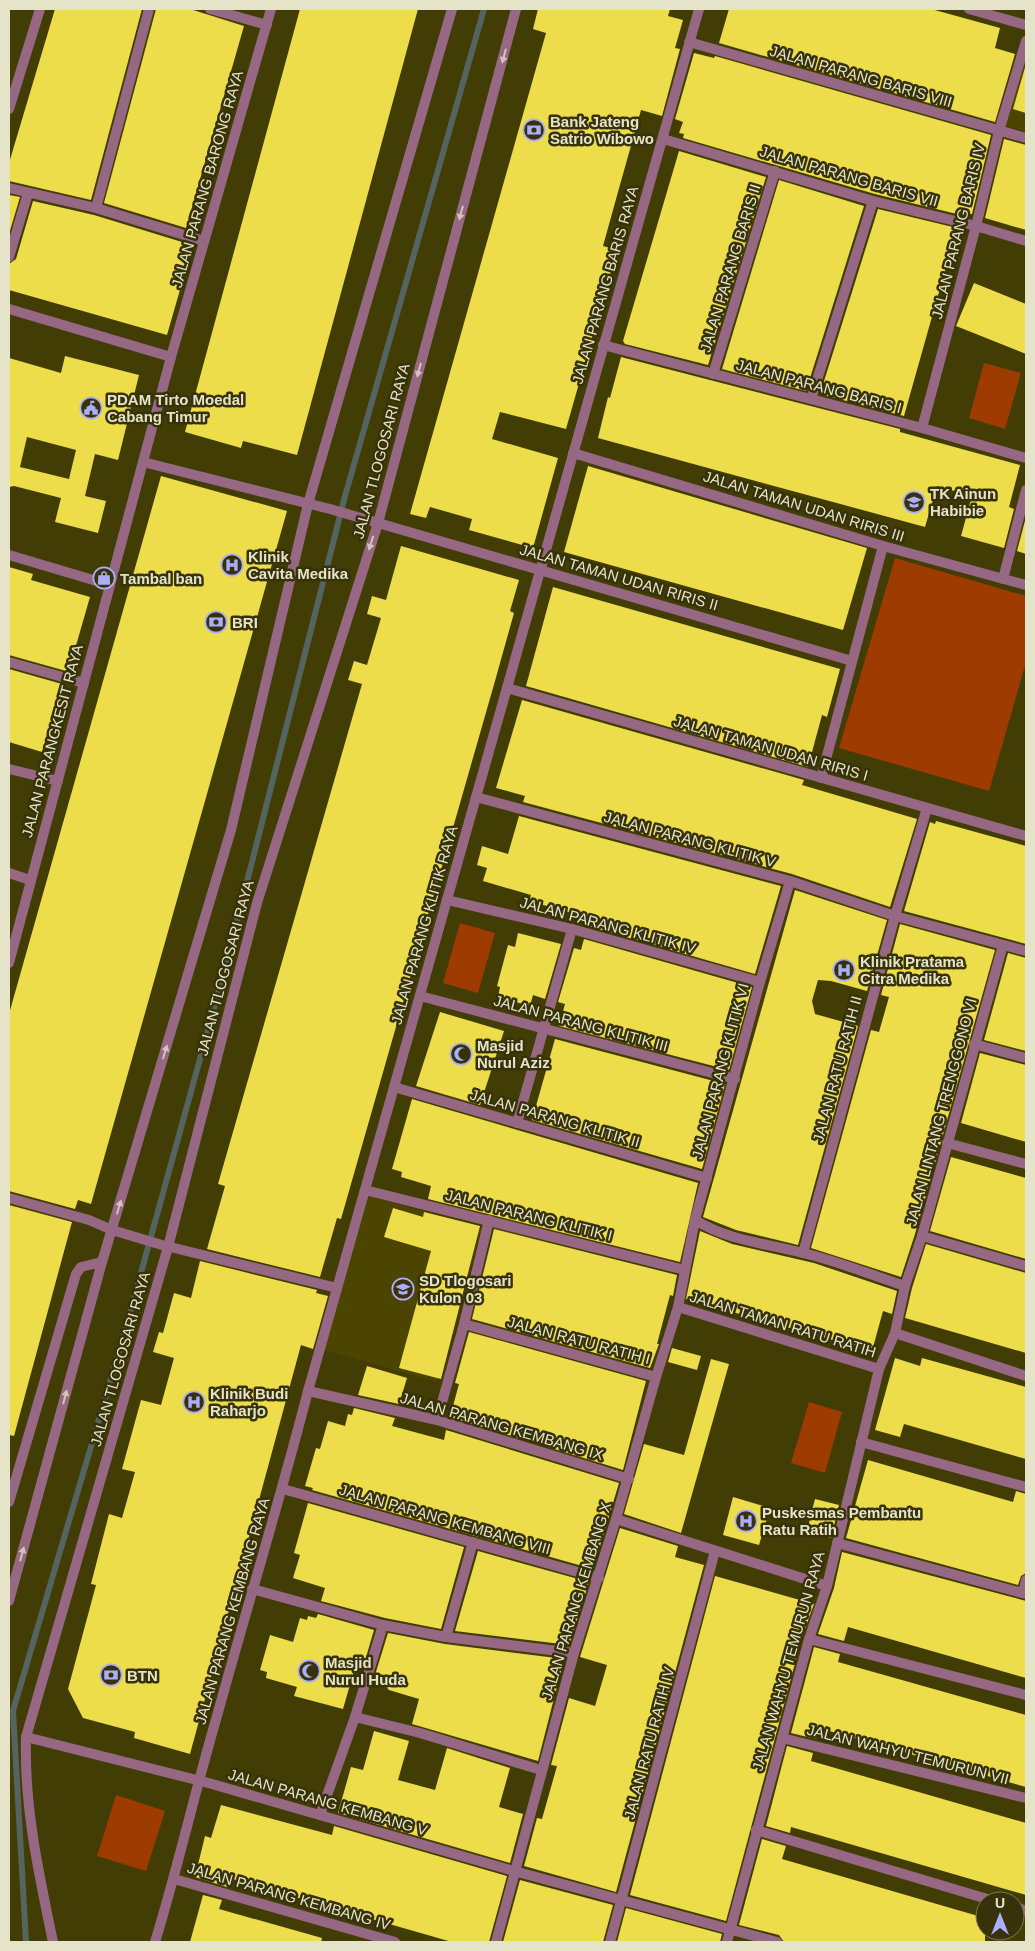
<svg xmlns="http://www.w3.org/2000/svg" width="1035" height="1951" font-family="Arial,sans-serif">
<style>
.built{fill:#4c4500}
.green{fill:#9d3b01}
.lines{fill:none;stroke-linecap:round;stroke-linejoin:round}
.stream{stroke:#546461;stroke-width:6}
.building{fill:#eddd4a;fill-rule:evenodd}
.minor{stroke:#976884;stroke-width:10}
.tertiary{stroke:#976884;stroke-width:10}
.oneway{fill:#d2c4b7}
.labels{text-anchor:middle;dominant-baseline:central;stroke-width:5;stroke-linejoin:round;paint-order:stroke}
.street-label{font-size:15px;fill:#e5e3c8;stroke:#37320a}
.poi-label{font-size:15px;font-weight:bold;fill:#e5e3c8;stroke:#37320a;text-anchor:start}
</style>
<rect width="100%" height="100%" fill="#423d04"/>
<!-- built -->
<g class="built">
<path d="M1026,54V132L1006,126Z"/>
<path d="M369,1196L482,1228L437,1382L324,1350Z"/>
</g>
<!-- green -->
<g class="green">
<path d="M984,363L1021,373L1005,429L969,418Z"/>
<path d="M895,558L1026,596V662L989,791L839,748Z"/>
<path d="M460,923L495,933L478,993L443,983Z"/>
<path d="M809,1402L842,1412L825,1473L791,1463Z"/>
<path d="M116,1795L165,1811L146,1871L97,1856Z"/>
</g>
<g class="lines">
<!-- stream -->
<path class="stream" d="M26,1942L13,1711L123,1338L224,972L345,496L484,9"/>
</g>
<!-- building -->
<g class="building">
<path d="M55,9H142L91,200L9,181V163Z"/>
<path d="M156,9H190L244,26L186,228L104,203Z"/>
<path d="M300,9H418L297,455L243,441L241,448L185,432Z"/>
<path d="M538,9H670L668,16L683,20L675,48L680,49L662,116L641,110L618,192L603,246L617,250L566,429L500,412L492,439L558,458L533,548L469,530L472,519L430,507L426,518L410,514L546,33L533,29Z"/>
<path d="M729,9H931L1000,28L995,48L1015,54L995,122L719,43Z"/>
<path d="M694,53L714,58L715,56L991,135L972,214L961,215L875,194L683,138L684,134L679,133L683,122L675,119Z"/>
<path d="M1026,64V113L1013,109Z"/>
<path d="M1004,139L1026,145V230L985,218Z"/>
<path d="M679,151L766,177L708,365L625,344L623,341Z"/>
<path d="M779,180L864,206L806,391L722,369Z"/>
<path d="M9,195L20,197L9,234Z"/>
<path d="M33,201L94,215L182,242V245L192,248L167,335L9,290V264L16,259Z"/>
<path d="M878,209L957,228L904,416L820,394Z"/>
<path d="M974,283L1026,304V354L956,326Z"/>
<path d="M65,356L139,375L118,460L95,454L85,496L106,501L98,533L55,522L61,498L14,486L9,487V358L61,373ZM27,437L76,450L69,479L20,467Z"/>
<path d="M621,357L900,429V432L1020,465L1009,507L1014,509L1004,548L961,536L972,496L937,486L925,527L598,438L608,397L610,398Z"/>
<path d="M588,466L867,548L843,630L564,552Z"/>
<path d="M161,476L287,511L91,1204L78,1200L75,1209L9,1191V1014Z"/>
<path d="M1026,517V554L1017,551Z"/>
<path d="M401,546L519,580L510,611L514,613L495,681L341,1219L337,1218L320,1277L207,1249L225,1186L218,1184L362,684L348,680L354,661L367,665L381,618L367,614L372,596L386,600Z"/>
<path d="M9,567L33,574L31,580L90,597L73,656H70L66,671L9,655Z"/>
<path d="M553,587L840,669L827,717L822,715L808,767L526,686Z"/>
<path d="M9,669L62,684L42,752L9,742Z"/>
<path d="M522,700L804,780L802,785L917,819L890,907L792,874L523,802L525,796L496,788Z"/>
<path d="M519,816L781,886L755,974L588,926L590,918L529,901L531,895L483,881L487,868L477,865L482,846L508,854Z"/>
<path d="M936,821L1026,846V944L904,911L930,822L935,824Z"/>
<path d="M795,890L887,920L867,991L831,981L818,980L812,1001L815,1014L858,1026L798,1245L736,1230L703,1217Z"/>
<path d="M900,924L995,950L915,1234L901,1277L811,1248L871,1030L879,1032L889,997L881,995Z"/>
<path d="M518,933L561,944L545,999L533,995L530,1006L498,997L500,987L497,986L508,945L515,947Z"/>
<path d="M584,939L752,987L729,1070L559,1026L565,1004L558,1002L574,948L581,950Z"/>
<path d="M1008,953L1026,958V1051L984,1040Z"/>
<path d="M440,1012L504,1031L480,1105L416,1086Z"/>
<path d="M555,1039L725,1084L702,1169L532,1120Z"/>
<path d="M980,1053L1026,1065V1142L961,1123Z"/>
<path d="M412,1099L698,1183L680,1262L428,1199L431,1186L401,1177L402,1172L392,1169Z"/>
<path d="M951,1157L1026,1178V1259L930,1231Z"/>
<path d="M9,1205L72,1222L14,1436L9,1435Z"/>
<path d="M393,1208L423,1217L424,1212L480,1226L441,1379L399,1368L431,1251L384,1237Z"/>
<path d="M494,1229L677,1275L673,1296L670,1295L657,1344H659L650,1368L472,1319Z"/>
<path d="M700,1231L732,1244L814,1263L897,1291L892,1314L883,1311L872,1351L686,1299Z"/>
<path d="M926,1244L1026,1273V1353L905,1318L912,1288Z"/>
<path d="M200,1261L317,1290L316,1293L328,1296L313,1349L301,1345L190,1754L134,1738L135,1732L83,1718L68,1689L96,1585L91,1584L109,1514L122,1518L135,1472L122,1469L141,1400L161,1405L174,1358L153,1352L159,1332L163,1333L174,1293L191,1298Z"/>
<path d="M469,1332L646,1381L623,1470L450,1417L459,1384L455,1383Z"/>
<path d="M672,1348L701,1356L697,1370L668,1362Z"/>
<path d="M895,1358L920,1366L922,1358L1026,1387V1459L904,1424L900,1437L875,1430Z"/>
<path d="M711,1359L729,1364L681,1533L624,1514L644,1444L684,1455Z"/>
<path d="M367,1366L407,1378L399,1404L358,1395Z"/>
<path d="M354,1408L395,1418L392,1426L444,1440L446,1430L619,1483L593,1569L312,1490L313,1488L305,1486L316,1448L320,1449L328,1421L345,1426L348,1414L352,1415Z"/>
<path d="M868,1460L1013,1502L1016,1491L1026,1494V1573L1021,1576L1018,1585L846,1538Z"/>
<path d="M733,1497L770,1508L759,1545L723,1535Z"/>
<path d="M815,1499L839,1505L831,1538L807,1531Z"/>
<path d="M308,1503L464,1547L441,1629L385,1618L321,1601L325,1588L293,1578L300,1555L294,1553Z"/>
<path d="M620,1528L678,1546L675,1557L704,1565L616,1892L524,1866L537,1818L542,1819L557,1766L551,1765L569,1698L595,1706L607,1665L580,1657Z"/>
<path d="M478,1551L589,1582L569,1645L455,1631Z"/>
<path d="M842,1552L1026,1601V1678L848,1627L844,1641L818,1634L834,1588Z"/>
<path d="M715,1576L814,1604L802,1637L726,1921L630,1895Z"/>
<path d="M318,1614L374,1630L364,1664L358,1657L343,1709L294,1696L297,1687L266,1678L267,1672L260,1670L270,1635L293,1642L300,1618L307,1620L308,1616L316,1618Z"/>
<path d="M388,1633L445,1644L564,1659L538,1761L412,1724L419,1699L389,1690L375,1675Z"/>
<path d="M814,1647L840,1654L838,1662L1026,1715V1787L819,1728L816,1739L791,1733Z"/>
<path d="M374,1731L409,1741L398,1780L435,1790L447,1748L510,1768L499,1807L523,1814L510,1863L338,1813L351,1767L363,1770Z"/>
<path d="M787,1746L813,1753L811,1761L1026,1823V1895L791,1827L790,1833L766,1826Z"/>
<path d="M221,1805L332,1835L334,1826L507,1876L489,1942H452L229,1878L227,1887L195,1877L205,1836L211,1838Z"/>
<path d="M762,1839L786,1846L782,1859L985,1918V1942H784L779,1935L739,1925Z"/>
<path d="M520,1880L613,1905L603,1942H503Z"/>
<path d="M203,1895L222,1900L219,1909L322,1938L321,1942H190Z"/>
<path d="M626,1908L722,1934L720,1942H617Z"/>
</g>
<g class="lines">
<!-- minor -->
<g class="minor">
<path d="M210,9L267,25"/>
<path d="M969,9L1026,25"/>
<path d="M689,42L1026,138"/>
<path d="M9,109L40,9"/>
<path d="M663,139L873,201L976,226L1026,241"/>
<path d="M9,188L96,208L204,241"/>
<path d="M96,208L149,9"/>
<path d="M9,257L28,193"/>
<path d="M9,309L171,357"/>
<path d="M603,345L922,428L1026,458"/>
<path d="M713,374L775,171"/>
<path d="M811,399L873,201"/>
<path d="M922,428L976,226L999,131L1026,41"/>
<path d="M573,453L883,546L1026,585"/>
<path d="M143,462L330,509L852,661"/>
<path d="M9,555L110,585"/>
<path d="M1003,579L1026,490"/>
<path d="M9,662L84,683"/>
<path d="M507,688L1026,836"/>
<path d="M9,769L58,781"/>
<path d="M821,778L883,546"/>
<path d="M476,797L790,881L895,916L1026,951"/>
<path d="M9,873L30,880"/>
<path d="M447,900L572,929L760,982"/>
<path d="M9,963L171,357L271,9"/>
<path d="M420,996L735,1079"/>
<path d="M974,1044L1026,1058"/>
<path d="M394,1087L707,1178"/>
<path d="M517,1123L572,929"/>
<path d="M947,1143L1026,1164"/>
<path d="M365,1190L685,1270"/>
<path d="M9,1198L89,1220L112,1230L162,1245L337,1288"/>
<path d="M695,1220C729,1241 765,1243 803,1253C838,1261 871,1275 905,1286"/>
<path d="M922,1236L1026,1266"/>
<path d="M803,1253L895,916L927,808"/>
<path d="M678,1307L879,1369"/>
<path d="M464,1324L656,1377"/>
<path d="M895,1333L1026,1376"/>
<path d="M308,1391L437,1420L629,1479"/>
<path d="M437,1420L464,1324L489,1220"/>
<path d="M861,1442L1026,1487"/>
<path d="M283,1489L599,1578"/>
<path d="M9,1502L76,1274L81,1267L102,1262"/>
<path d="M616,1519L827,1586"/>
<path d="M837,1543L1026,1594"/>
<path d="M252,1589L383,1625L446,1637L574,1653"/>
<path d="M1023,1593L1026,1580"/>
<path d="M446,1637L473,1542"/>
<path d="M809,1639L1026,1695"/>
<path d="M355,1717L420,1733L541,1770"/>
<path d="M26,1737L205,1782L514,1871L777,1942"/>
<path d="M782,1738L1026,1798"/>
<path d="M320,1815L355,1717L383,1625"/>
<path d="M756,1830L994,1901"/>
<path d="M174,1879L395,1942"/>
<path d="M1015,1907L1026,1911"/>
<path d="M155,1942C178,1867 195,1791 217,1716C247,1607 280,1500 308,1391L699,9"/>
<path d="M496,1942L574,1653L616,1519L656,1377L678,1307L695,1220L760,982L790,881"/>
<path d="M610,1942L715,1551"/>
<path d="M727,1942L809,1639L827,1586L879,1369L895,1333L905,1286L922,1236L1003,945"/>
</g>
<!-- tertiary -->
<g class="tertiary">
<path d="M9,1601L102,1262L231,830L308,504L452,9"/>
<path d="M53,1942C39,1874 24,1808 26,1737L168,1247L257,903L378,523L516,9"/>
</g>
</g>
<!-- one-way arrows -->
<defs><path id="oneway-solid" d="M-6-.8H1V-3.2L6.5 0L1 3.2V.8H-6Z" transform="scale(1.25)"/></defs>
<g class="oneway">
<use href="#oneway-solid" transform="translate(504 56) rotate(105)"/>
<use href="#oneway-solid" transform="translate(461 213) rotate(105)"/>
<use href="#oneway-solid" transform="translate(419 370) rotate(105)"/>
<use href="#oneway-solid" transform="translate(371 543) rotate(108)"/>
<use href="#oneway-solid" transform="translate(165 1052) rotate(-73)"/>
<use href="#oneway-solid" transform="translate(119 1207) rotate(-73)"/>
<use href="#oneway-solid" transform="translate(65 1397) rotate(-75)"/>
<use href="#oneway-solid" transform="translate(22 1554) rotate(-75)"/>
</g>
<!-- icons -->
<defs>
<g id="bank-ring" transform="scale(1.125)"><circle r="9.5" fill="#37320a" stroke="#adaefb" stroke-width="1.5"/><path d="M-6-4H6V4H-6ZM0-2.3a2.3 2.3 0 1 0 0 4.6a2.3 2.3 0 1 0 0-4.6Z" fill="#adaefb"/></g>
<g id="civic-ring" transform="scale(1.125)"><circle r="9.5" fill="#37320a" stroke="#adaefb" stroke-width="1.5"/><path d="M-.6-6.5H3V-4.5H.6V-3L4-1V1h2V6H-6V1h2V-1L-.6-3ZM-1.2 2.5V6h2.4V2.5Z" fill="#adaefb"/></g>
<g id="school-ring" transform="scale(1.125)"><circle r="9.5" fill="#37320a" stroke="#adaefb" stroke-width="1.5"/><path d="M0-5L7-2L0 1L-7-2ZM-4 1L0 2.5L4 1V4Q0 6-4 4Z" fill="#adaefb"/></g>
<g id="hospital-ring" transform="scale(1.125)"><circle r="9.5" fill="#37320a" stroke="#adaefb" stroke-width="1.5"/><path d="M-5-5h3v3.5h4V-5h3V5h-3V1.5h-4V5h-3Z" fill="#adaefb"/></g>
<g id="shop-ring" transform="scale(1.125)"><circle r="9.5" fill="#37320a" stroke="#adaefb" stroke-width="1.5"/><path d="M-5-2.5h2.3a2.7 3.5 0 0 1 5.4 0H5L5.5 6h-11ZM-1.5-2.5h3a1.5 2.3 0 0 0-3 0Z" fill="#adaefb"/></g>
<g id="mosque-ring" transform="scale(1.125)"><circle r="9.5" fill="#37320a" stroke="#adaefb" stroke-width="1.5"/><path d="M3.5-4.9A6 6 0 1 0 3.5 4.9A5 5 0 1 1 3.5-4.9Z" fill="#adaefb"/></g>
</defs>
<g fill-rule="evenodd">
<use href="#bank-ring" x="534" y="130"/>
<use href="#civic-ring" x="91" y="408"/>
<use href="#school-ring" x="914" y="502"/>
<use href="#hospital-ring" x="232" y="565"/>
<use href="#shop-ring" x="104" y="578"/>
<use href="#bank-ring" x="216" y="622"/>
<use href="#hospital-ring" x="844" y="970"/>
<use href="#mosque-ring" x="461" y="1054"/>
<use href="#school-ring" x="403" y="1289"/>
<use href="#hospital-ring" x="194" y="1402"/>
<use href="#hospital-ring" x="746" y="1521"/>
<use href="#mosque-ring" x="309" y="1671"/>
<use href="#bank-ring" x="111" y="1675"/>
</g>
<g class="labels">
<!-- street labels -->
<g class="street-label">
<text transform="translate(861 76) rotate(16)">JALAN PARANG BARIS VIII</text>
<text transform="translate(849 176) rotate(16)">JALAN PARANG BARIS VII</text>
<text transform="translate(207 179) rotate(-74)">JALAN PARANG BARONG RAYA</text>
<text transform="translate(958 231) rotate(-76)">JALAN PARANG BARIS IV</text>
<text transform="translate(730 268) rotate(-73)">JALAN PARANG BARIS II</text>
<text transform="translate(605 285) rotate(-74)">JALAN PARANG BARIS RAYA</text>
<text transform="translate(819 386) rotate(15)">JALAN PARANG BARIS I</text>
<text transform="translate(381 451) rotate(-75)">JALAN TLOGOSARI RAYA</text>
<text transform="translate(804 506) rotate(17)">JALAN TAMAN UDAN RIRIS III</text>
<text transform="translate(619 577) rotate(16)">JALAN TAMAN UDAN RIRIS II</text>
<text transform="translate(52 741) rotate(-75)">JALAN PARANGKESIT RAYA</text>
<text transform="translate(771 748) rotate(16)">JALAN TAMAN UDAN RIRIS I</text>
<text transform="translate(690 839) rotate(15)">JALAN PARANG KLITIK V</text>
<text transform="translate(424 925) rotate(-74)">JALAN PARANG KLITIK RAYA</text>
<text transform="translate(608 925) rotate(15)">JALAN PARANG KLITIK IV</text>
<text transform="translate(225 968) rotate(-75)">JALAN TLOGOSARI RAYA</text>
<text transform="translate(581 1023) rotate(15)">JALAN PARANG KLITIK III</text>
<text transform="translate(837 1069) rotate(-75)">JALAN RATU RATIH II</text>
<text transform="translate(720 1071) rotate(-75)">JALAN PARANG KLITIK VI</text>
<text transform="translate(941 1112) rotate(-75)">JALAN LINTANG TRENGGONO VI</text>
<text transform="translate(555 1118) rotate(16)">JALAN PARANG KLITIK II</text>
<text transform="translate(529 1215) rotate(14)">JALAN PARANG KLITIK I</text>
<text transform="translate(783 1324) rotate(17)">JALAN TAMAN RATU RATIH</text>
<text transform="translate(579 1340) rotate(15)">JALAN RATU RATIH I</text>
<text transform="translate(120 1359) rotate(-74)">JALAN TLOGOSARI RAYA</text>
<text transform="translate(502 1426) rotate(16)">JALAN PARANG KEMBANG IX</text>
<text transform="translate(445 1519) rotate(16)">JALAN PARANG KEMBANG VIII</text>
<text transform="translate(576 1601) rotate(-73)">JALAN PARANG KEMBANG X</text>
<text transform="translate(232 1611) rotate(-74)">JALAN PARANG KEMBANG RAYA</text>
<text transform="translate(788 1661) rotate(-74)">JALAN WAHYU TEMURUN RAYA</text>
<text transform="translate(649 1743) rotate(-75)">JALAN RATU RATIH IV</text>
<text transform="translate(908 1754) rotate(14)">JALAN WAHYU TEMURUN VII</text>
<text transform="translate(328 1802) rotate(16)">JALAN PARANG KEMBANG V</text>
<text transform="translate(289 1896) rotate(16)">JALAN PARANG KEMBANG IV</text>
</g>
<!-- poi labels -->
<g class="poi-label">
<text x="550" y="121">Bank Jateng<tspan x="550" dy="17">Satrio Wibowo</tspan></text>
<text x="107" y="399">PDAM Tirto Moedal<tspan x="107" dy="17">Cabang Timur</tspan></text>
<text x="930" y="493">TK Ainun<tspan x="930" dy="17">Habibie</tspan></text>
<text x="248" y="556">Klinik<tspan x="248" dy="17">Cavita Medika</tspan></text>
<text x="120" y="578">Tambal ban</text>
<text x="232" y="622">BRI</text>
<text x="860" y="961">Klinik Pratama<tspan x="860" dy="17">Citra Medika</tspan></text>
<text x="477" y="1045">Masjid<tspan x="477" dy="17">Nurul Aziz</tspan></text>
<text x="419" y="1280">SD Tlogosari<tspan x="419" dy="17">Kulon 03</tspan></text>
<text x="210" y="1393">Klinik Budi<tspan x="210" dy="17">Raharjo</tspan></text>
<text x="762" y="1512">Puskesmas Pembantu<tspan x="762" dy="17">Ratu Ratih</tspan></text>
<text x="325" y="1662">Masjid<tspan x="325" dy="17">Nurul Huda</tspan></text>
<text x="127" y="1675">BTN</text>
</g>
</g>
<!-- border -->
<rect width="1035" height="1951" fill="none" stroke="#e5e3c8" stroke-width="20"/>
<!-- north arrow -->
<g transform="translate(1000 1916)"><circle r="24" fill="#37320a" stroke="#7d7956"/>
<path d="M0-4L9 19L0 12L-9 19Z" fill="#adaefb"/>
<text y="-8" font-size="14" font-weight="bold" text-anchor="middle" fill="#e5e3c8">U</text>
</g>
</svg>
